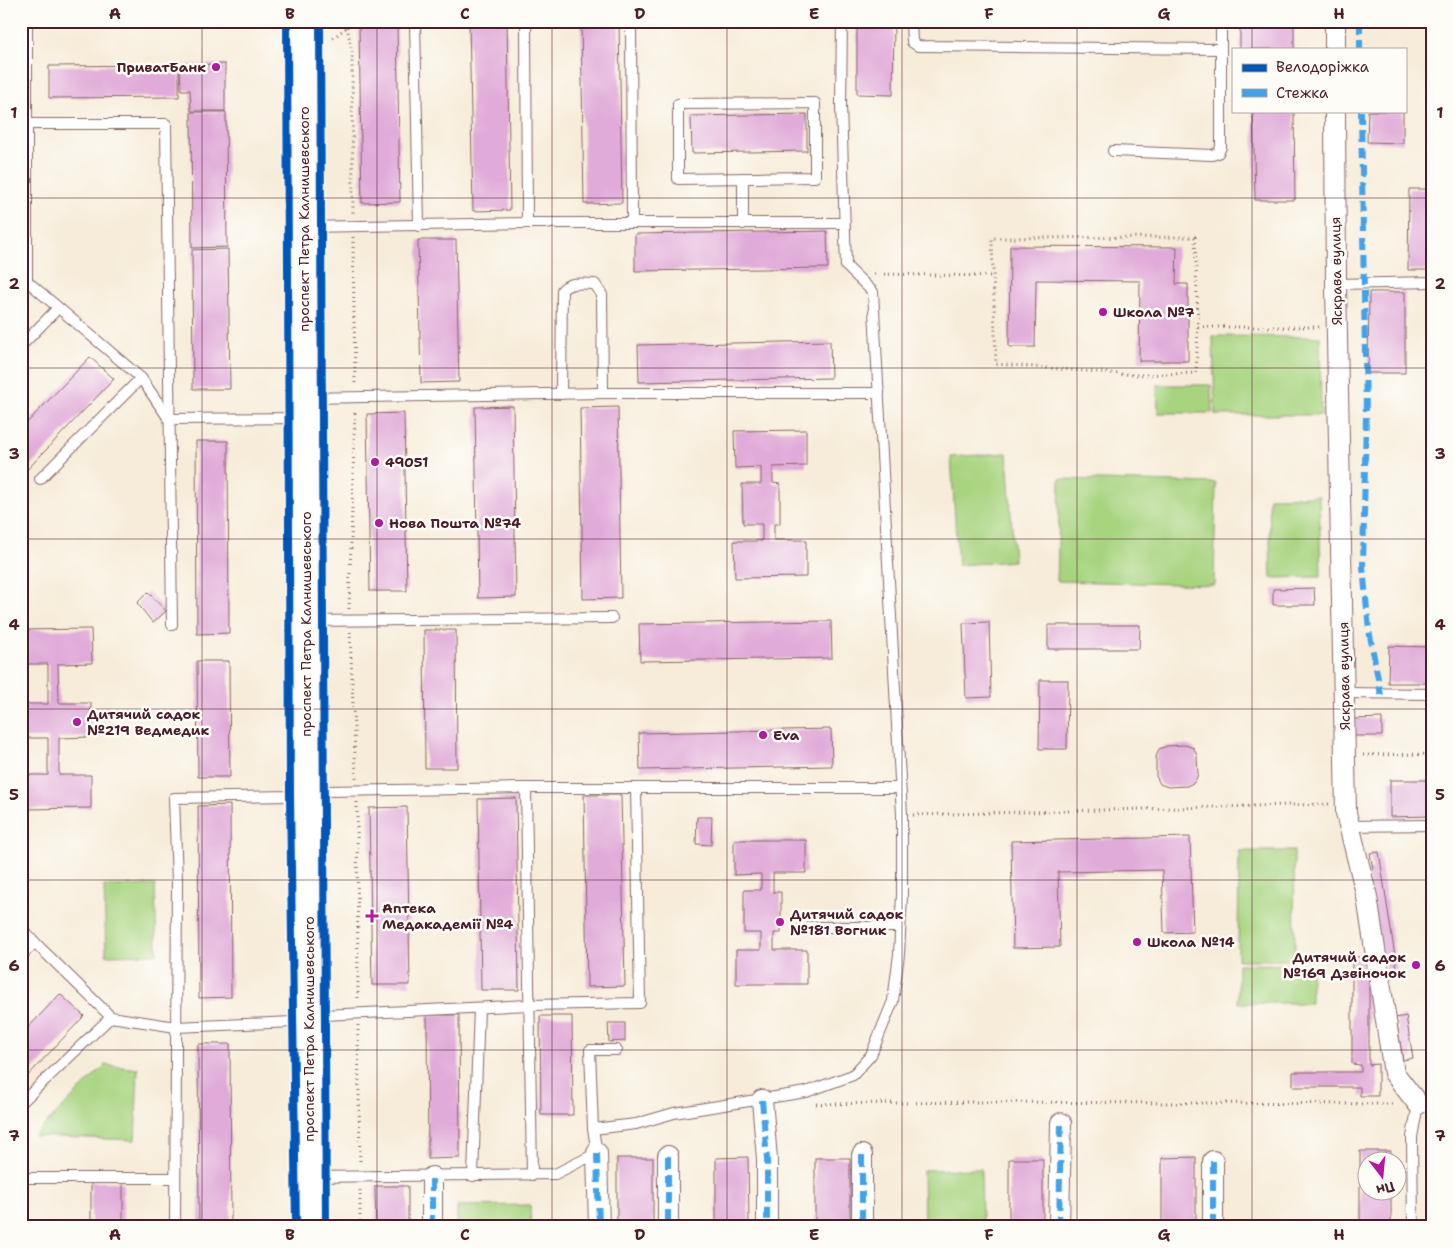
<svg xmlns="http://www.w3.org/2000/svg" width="1454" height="1248" font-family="'Shantell Sans',sans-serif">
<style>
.green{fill:#a8d480;stroke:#797a56}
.building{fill:#e1abd9}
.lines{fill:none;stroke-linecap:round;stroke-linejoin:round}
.lane-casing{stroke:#876768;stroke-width:12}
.street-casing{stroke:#876768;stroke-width:22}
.secondary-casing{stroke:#876768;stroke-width:29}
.path{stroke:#876768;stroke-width:3;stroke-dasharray:1 4;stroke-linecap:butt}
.lane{stroke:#fff;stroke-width:10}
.street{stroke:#fff;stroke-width:20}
.secondary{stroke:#fff;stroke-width:28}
.quiet{stroke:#40a2eb;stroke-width:6;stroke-dasharray:12 6;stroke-linecap:butt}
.cycleway-casing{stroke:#fdfcf7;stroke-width:11}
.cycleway{stroke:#0057b8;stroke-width:8}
.grid{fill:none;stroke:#4a1f2b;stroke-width:1;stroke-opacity:0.55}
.poi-dot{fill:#b5179e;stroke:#fdfcf7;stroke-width:2}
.labels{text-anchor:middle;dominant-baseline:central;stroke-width:5;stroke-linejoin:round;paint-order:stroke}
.poi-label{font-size:14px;font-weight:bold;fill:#4a1f2b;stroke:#fdfcf7;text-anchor:start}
.street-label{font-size:14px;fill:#4a1f2b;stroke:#fdfcf7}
.neatline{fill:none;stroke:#4a1f2b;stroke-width:2}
.grid-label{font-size:16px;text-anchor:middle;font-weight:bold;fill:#4a1f2b}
</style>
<rect width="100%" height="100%" fill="#fdfcf7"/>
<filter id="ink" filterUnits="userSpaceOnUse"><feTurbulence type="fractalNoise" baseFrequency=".02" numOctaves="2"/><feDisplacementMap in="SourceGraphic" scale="10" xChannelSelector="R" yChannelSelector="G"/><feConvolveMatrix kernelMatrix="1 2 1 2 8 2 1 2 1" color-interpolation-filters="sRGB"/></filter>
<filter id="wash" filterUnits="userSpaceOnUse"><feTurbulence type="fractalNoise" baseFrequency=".0096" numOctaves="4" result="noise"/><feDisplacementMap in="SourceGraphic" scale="20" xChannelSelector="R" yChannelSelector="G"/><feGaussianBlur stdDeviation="1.12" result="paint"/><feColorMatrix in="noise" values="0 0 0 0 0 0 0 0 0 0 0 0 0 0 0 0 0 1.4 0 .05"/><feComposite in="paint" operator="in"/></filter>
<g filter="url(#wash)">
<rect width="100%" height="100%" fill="#f7ecd9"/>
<!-- green -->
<g class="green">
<path d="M1213,336L1320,337L1321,415H1215Z"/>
<path d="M1157,385H1211L1212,413H1158Z"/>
<path d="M1007,453L1014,561L958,565L951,457Z"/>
<path d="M1060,479L1216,483L1214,585L1057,581Z"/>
<path d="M1319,496L1321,577L1271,578L1269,497Z"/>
<path d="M1239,851H1294L1295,960H1238Z"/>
<path d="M155,885L157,954L106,955L104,886Z"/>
<path d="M1238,964L1311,965V1003H1238Z"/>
<path d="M105,1065L138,1069L135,1140L34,1136Z"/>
<path d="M981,1169L982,1227H924L923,1170Z"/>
<path d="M530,1205L531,1227H457V1206Z"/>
</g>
<g id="blocks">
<!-- building -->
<g class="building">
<path d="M469,21H507L510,210L473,211Z"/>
<path d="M581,21H619L622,203L584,204Z"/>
<path d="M857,21H894L893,95L857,94Z"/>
<rect x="1240" y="21" width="54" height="28"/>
<path d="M397,25L400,202L362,203L359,26Z"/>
<path d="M225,64V111H191L190,90H181L180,65Z"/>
<path d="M179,65V97L49,98V66Z"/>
<path d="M1253,111H1294L1295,200H1255Z"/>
<path d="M1368,111H1403V143L1367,142Z"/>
<path d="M191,112H226L227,247L192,248Z"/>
<path d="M807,114V151L692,153L691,116Z"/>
<path d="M1409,189H1433V270H1408Z"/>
<path d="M827,231L828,268L635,271V234Z"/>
<path d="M418,240H456L459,382L421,383Z"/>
<path d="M1010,246L1177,247L1176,284H1188V361H1139L1140,281L1036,280L1035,347H1009Z"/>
<path d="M228,249L230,389H193L192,250Z"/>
<path d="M1369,292H1405V373H1368Z"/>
<path d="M830,341L831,378L639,382L638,345Z"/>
<path d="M90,357L114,379L21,476V429Z"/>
<path d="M513,406L516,597L478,598L475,407Z"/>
<path d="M618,407L621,598L583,599L580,408Z"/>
<path d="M404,413L407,591H370L367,414Z"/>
<path d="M806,430V466L773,467V483L780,484V524H774V540H806V577L735,578L734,541H762V524H743L742,484H761V467L735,468L734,431Z"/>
<path d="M196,441H228L229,633L197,634Z"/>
<path d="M1314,588L1315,605H1273V589Z"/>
<path d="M148,592L166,611L153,623L137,603Z"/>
<path d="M831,621L832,658L640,661L639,624Z"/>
<path d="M989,622L991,697L966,698L963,623Z"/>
<path d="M1048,625H1140L1139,649H1048Z"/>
<path d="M91,629L92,663L58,664L59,703H91V737L59,738V775H91V808L25,809V775H48V738H21V704H48V664H22V630Z"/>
<path d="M424,630H456L457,768H425Z"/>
<path d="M1389,646L1433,647V683H1388Z"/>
<path d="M197,661H229L230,777H198Z"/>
<path d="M1040,680H1068L1067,749H1039Z"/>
<path d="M1382,718V736H1354V719Z"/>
<path d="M831,729L832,766L640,770L639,733Z"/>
<path d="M1185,745L1194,748L1197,756L1198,774L1195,782L1187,786L1168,787L1160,784L1156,776V757L1159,749L1167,746Z"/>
<path d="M1390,780H1433V816L1390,817Z"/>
<path d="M584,795H621L625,986L587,987Z"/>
<path d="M516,798L519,990H481L478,799Z"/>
<path d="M230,805L231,997L199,998L198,806Z"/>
<path d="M407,807L410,985H372L369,808Z"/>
<path d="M697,817H712L711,845L696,844Z"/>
<path d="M1190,837L1193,932L1164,933L1162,870L1058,872L1060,947L1013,948L1011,841Z"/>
<path d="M734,840H806V873H773V892H781V933H774V950H807V984H736V950H761V933H744V890H761V874L734,875Z"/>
<path d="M1379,852L1398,976L1386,978L1367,871L1373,869L1370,853Z"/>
<path d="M1352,957H1369V1065L1378,1064V1096H1360V1087H1293V1072H1361V1065L1352,1064Z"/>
<path d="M60,994L84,1016L21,1083V1035Z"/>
<path d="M427,1015H459L460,1158L428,1159Z"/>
<path d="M540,1016H572L573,1115H541Z"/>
<path d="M1406,1016L1413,1058L1403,1060L1396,1018Z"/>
<path d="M608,1023H625V1041L609,1042Z"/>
<path d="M1429,1029H1433V1055H1428Z"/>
<path d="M198,1044H230L231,1227H199Z"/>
<path d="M1360,1151H1391V1160H1366V1190H1391V1227H1360Z"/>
<path d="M748,1157L749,1227H716V1158Z"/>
<path d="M1196,1157V1227H1162V1158Z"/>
<rect x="617" y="1158" width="36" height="69"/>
<rect x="815" y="1158" width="35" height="69"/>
<rect x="1009" y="1159" width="34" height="68"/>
<rect x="91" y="1182" width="32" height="45"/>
<path d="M375,1186H408V1227H376Z"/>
</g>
</g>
</g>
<g filter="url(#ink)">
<use href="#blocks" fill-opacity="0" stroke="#876768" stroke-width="1"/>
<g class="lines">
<!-- lane casing -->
<g class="lane-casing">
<g id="lane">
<path d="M27,21V124"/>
<path d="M415,21L419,226"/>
<path d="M526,21L527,223"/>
<path d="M631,21L632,223"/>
<path d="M911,21L912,42L918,46L1221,49"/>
<path d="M815,103V177L678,179V104Z"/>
<path d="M1113,151L1212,155L1218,153L1221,147V21"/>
<path d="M743,224V178"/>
<path d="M305,227L527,223H844"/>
<path d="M21,281H27V124H166L172,625"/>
<path d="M27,281L141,378L169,419L304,418"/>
<path d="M1336,284L1433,282"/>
<path d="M21,346L58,308"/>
<path d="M561,394L562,290C570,281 583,284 595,284L602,295L603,393"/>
<path d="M306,398L603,393H879"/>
<path d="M40,479L141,378"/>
<path d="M307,621L612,618"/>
<path d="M1344,693L1433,694"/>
<path d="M526,788L532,1175"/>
<path d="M1348,826L1433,825"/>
<path d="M803,927H900"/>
<path d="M21,929L111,1017L176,1027L293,1022L324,1015L529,1005L640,1003L636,788"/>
<path d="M21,956L35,942"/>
<path d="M21,1103L111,1017"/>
<path d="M593,1129L636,1124L674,1113L806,1092L853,1075L871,1055L893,1001L899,954L902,895V815L873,292L846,266L841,105L842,21"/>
<path d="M473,1176L479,1008"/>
<path d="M311,1177L555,1174L597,1153L593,1129L590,1050H617"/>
<path d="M21,1178H175"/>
<path d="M175,1227L177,881L174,798L290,796L324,791L526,788H900"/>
<path d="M1413,1227L1412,1137L1418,1104L1433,1106"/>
</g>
</g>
<!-- street casing -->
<g class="street-casing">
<g id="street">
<path d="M1335,21V49"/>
<path d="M1335,111L1336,284L1346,813L1367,897L1394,1073L1418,1104"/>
<path d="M762,1100L767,1159V1227"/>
<path d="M597,1153L599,1227"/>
<path d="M862,1155V1227"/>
<path d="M668,1156V1227"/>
<path d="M432,1227V1177"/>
<path d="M1059,1227L1061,1123"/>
<path d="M1213,1227V1161"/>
</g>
</g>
<!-- secondary casing -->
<g class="secondary-casing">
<path id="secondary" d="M303,21L310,1227"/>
</g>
<!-- path -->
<g class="path">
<path d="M347,27L352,51L353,214"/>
<path d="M333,38L355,21"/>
<path d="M353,237L355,386"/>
<path d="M1195,237L1198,327L1196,373L1136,375L996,364L992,238Z"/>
<path d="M874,274L993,276"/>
<path d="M1198,327H1320"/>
<path d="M349,609L355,410"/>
<path d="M350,632L356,778"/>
<path d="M1363,755L1433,754"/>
<path d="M357,802L358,1001"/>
<path d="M913,815L1329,804"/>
<path d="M358,1025L360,1163"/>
<path d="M816,1104L977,1102L1395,1104"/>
<path d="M360,1190V1227"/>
<path d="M1391,1224H1400"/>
</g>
<!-- lane -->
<use href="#lane" class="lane"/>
<!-- street -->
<use href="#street" class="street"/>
<!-- secondary -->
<use href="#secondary" class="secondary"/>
<!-- quiet -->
<g class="quiet">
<path d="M1360,21V49"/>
<path d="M1361,111L1366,414L1363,567L1369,630L1381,695"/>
<path d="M762,1100L767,1159V1227"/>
<path d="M597,1153L599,1227"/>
<path d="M862,1155V1227"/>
<path d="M668,1156V1227"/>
<path d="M432,1227V1177"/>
<path d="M1059,1227L1061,1123"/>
<path d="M1213,1227V1161"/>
</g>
<!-- cycleway casing -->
<g class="cycleway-casing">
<g id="cycleway">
<path d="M287,21L290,796L296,1227"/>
<path d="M320,21L326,1227"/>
</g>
</g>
<!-- cycleway -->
<use href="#cycleway" class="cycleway"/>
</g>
</g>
<!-- grid -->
<path class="grid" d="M202,21V1227M377,21V1227M552,21V1227M727,21V1227M902,21V1227M1077,21V1227M1252,21V49M1252,111V1227M21,198H1433M21,368H1433M21,539H1433M21,709H1433M21,880H1433M21,1050H1433"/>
<!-- markers -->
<g class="poi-dot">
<circle cx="216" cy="67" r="5"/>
<circle cx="1103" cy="312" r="5"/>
<circle cx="375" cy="462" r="5"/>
<circle cx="379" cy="523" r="5"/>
<circle cx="77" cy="722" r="5"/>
<circle cx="763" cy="735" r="5"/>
<path d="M369.5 908.5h5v5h5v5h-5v5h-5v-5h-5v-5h5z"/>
<circle cx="780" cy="922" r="5"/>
<circle cx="1137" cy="942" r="5"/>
<circle cx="1416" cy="965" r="5"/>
</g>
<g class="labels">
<!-- poi labels -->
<g class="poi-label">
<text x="206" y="67" text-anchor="end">ПриватБанк</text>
<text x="1113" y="312">Школа №7</text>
<text x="385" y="462">49051</text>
<text x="389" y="523">Нова Пошта №74</text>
<text x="87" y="714">Дитячий садок<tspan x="87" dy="16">№219 Ведмедик</tspan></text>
<text x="773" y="735">Eva</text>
<text x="382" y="908">Аптека<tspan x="382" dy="16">Медакадемії №4</tspan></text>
<text x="790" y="914">Дитячий садок<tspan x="790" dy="16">№181 Вогник</tspan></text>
<text x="1147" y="942">Школа №14</text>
<text x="1406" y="957" text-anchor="end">Дитячий садок<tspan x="1406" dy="16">№169 Дзвіночок</tspan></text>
</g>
<!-- street labels -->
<g class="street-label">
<text transform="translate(304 219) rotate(-90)">проспект Петра Калнишевського</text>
<text transform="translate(1336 271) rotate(-91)">Яскрава вулиця</text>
<text transform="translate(306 624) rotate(-90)">проспект Петра Калнишевського</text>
<text transform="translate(1344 676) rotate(-91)">Яскрава вулиця</text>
<text transform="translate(309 1029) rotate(-90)">проспект Петра Калнишевського</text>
</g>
</g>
<!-- margin -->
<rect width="1454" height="1248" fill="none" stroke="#fdfcf7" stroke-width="55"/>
<!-- legend -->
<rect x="1232" y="48" width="175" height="65" fill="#fdfcf7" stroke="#b5a4a5"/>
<rect x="1242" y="64" width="25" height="8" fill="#0057b8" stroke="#b5a4a5"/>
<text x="1276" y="72" font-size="15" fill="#4a1f2b">Велодоріжка</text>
<rect x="1242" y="89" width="25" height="8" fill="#40a2eb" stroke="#b5a4a5"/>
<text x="1276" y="98" font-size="15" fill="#4a1f2b">Стежка</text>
<!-- north arrow -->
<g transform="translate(1382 1176) rotate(164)"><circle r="24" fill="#fdfcf7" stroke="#b5a4a5"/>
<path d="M0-4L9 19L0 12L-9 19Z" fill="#b5179e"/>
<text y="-8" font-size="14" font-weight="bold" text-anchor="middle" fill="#4a1f2b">Пн</text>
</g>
<rect x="28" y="28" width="1398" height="1192" class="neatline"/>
<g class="grid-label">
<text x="115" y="19">A</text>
<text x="290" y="19">B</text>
<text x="465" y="19">C</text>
<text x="640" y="19">D</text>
<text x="814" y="19">E</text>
<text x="989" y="19">F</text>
<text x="1164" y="19">G</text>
<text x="1339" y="19">H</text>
<text x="14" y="118">1</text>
<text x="1440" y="118">1</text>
<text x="14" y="289">2</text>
<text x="1440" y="289">2</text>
<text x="14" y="459">3</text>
<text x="1440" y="459">3</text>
<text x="14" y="630">4</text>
<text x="1440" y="630">4</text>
<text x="14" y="800">5</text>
<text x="1440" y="800">5</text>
<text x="14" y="971">6</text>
<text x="1440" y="971">6</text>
<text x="14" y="1141">7</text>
<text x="1440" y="1141">7</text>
<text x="115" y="1240">A</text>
<text x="290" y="1240">B</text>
<text x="465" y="1240">C</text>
<text x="640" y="1240">D</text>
<text x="814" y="1240">E</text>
<text x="989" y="1240">F</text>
<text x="1164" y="1240">G</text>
<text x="1339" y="1240">H</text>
</g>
</svg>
